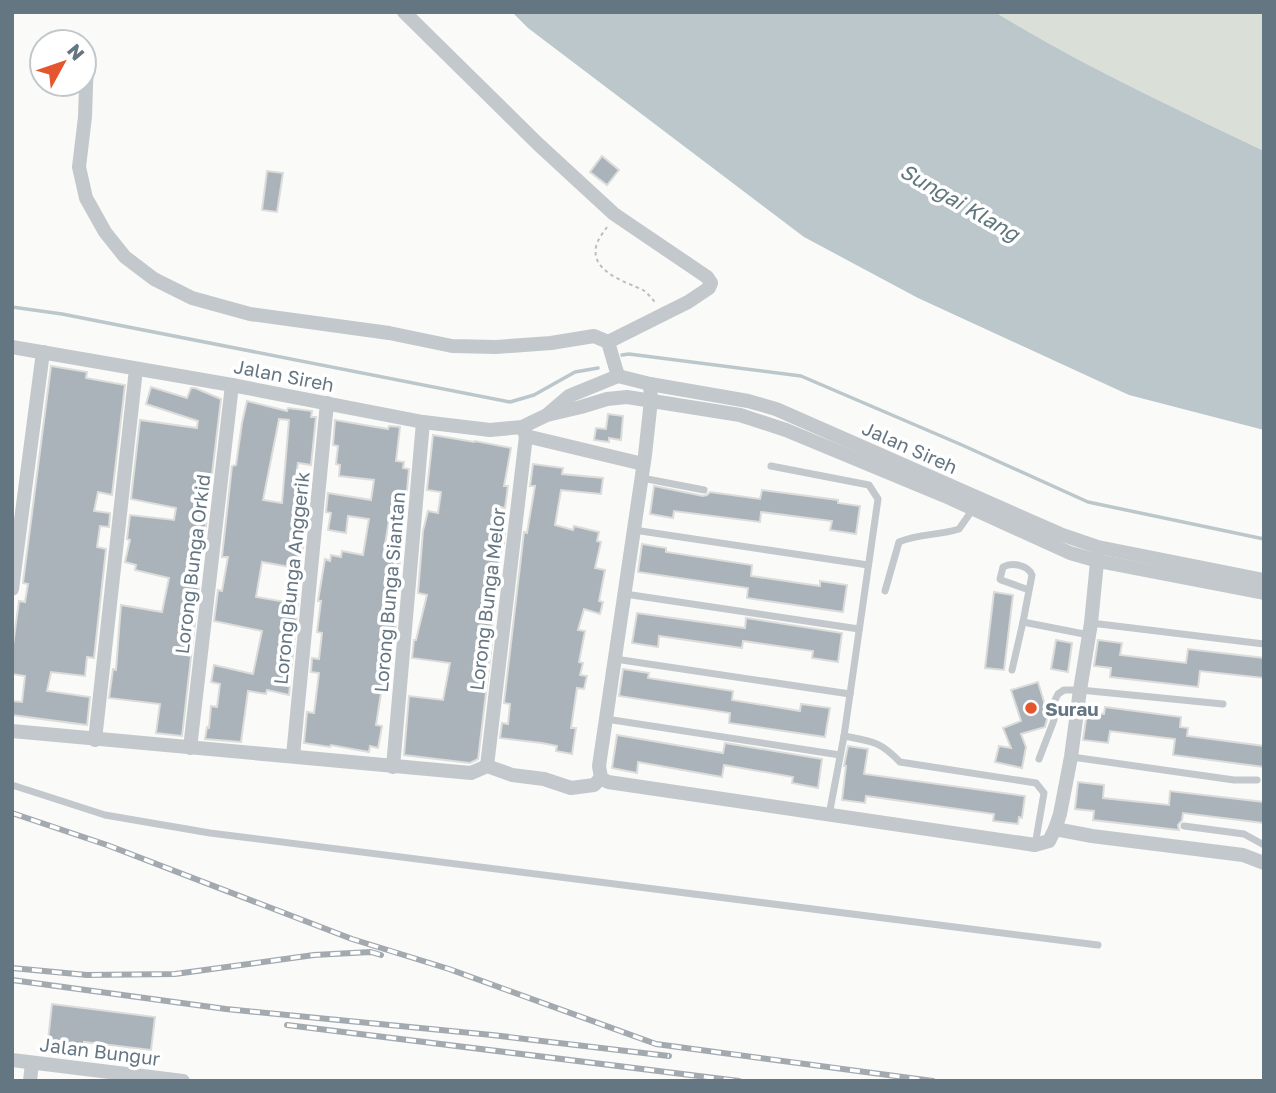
<svg xmlns="http://www.w3.org/2000/svg" width="1276" height="1093" font-family="'Golos Text',sans-serif">
<style>
.green{fill:#dadfd7}
.water{fill:#bbc7cb}
.lines{fill:none;stroke-linecap:round;stroke-linejoin:round}
.stream{stroke:#bbc7cb;stroke-width:3.5}
.building{fill:#aab3b9;stroke:#dcdcda;stroke-width:2;fill-rule:evenodd}
.path{stroke:#bbbfc2;stroke-width:2;stroke-dasharray:3.5 3.5;stroke-linecap:butt}
.service{stroke:#c3c8cc;stroke-width:7}
.minor{stroke:#c3c8cc;stroke-width:14}
.rail-casing{stroke:#a2aab0;stroke-width:6}
.rail{stroke:#fff;stroke-width:3.5;stroke-dasharray:10;stroke-linecap:butt}
.poi-dot{fill:#e4572e;stroke:#fff;stroke-width:2.5}
.labels{text-anchor:middle;dominant-baseline:central;stroke-width:7;stroke-linejoin:round;paint-order:stroke}
.street-label{font-size:19px;fill:#657683;stroke:#fff}
.poi-label{font-size:19px;font-weight:bold;fill:#657683;stroke:#fff;text-anchor:start}
.water-label{font-size:21px;font-style:italic;fill:#60757c;stroke:#fff}
</style>
<rect width="100%" height="100%" fill="#fafaf8"/>
<!-- green -->
<path class="green" d="M995,12H1264V151C1173,107 1081,65 995,12Z"/>
<!-- water -->
<path class="water" d="M512,12H995C1081,65 1173,107 1264,151V430L1129,395L918,298L804,237L528,28Z"/>
<g class="lines">
<!-- stream -->
<g class="stream">
<path d="M12,307L62,314L510,402L534,395L575,372L598,368"/>
<path d="M622,355L629,354L801,376L962,445L1088,502L1264,539"/>
</g>
</g>
<!-- building -->
<g class="building">
<path d="M602,156L619,170L607,185L590,172Z"/>
<path d="M267,171L283,173L277,212L262,210Z"/>
<path d="M51,366L87,372L86,378L125,385L112,495L98,492L94,511L110,513L109,527L100,526L97,547L106,549L94,658L87,657L85,676L51,672L47,691L90,697L87,725L12,715V701L22,702L25,676L12,674L13,645L19,601L25,602L28,584L23,583Z"/>
<path d="M151,387L187,398L191,388H195L221,399L203,550L194,586L199,587L182,736L156,733L160,704L109,698L113,669L116,670L121,605L162,612L169,578L135,570L136,565L125,562L130,540L127,539L130,515L174,520L176,508L131,499L140,420L197,428L198,421L146,404Z"/>
<path d="M247,401L287,411L288,408L312,411L311,417H316L311,465L298,463L295,484L305,485L303,498H299L297,516L306,518L301,569L262,562L256,597L298,604L289,695L267,690L266,694L248,691L241,742L205,739L207,727L209,728L211,706L217,707L220,684L211,682L214,665L253,674L262,631L214,621L218,590L222,591L228,557H222L232,466L236,465L242,423ZM279,419L289,420L282,503L263,500Z"/>
<path d="M608,414L623,416L621,440L609,438V442L594,440L596,428L606,429Z"/>
<path d="M335,420L388,429L389,426L400,427L396,461L404,462L403,468L409,469L404,523L389,520L383,557L400,560L391,623L396,624L390,675L384,674L376,725L382,726L378,748L370,746L369,752L331,745L330,747L304,743L307,712L314,713L319,673L311,672L312,658L319,659L322,633L317,632L321,601H318L325,559L330,561L331,555L341,557L342,551L363,555L369,519L348,516L346,533L328,530L331,513L326,512L328,493L371,500L374,480L339,476L340,465L336,464L338,446L333,445Z"/>
<path d="M433,435L474,442L475,441L511,448L504,486H508L505,508L500,507L497,526L505,529L504,544L502,545L496,576H494L488,610L495,611L489,643H492L478,759L470,763L404,755L409,696L443,700L450,663L412,658L414,640H416L427,595L418,593L423,531L428,511L438,513L441,492L427,490Z"/>
<path d="M533,464L563,468L562,474L603,478L601,494L561,490L555,525L573,530L574,526L599,532L597,541L601,542L595,568L605,570L599,601L603,602L600,614L584,609L578,630L585,631L579,662L583,663L580,675L587,676L584,689L577,688L571,728H576L572,754L556,751L557,746L542,743L500,738L502,723L508,724L510,704L504,703L524,532L527,533L535,486H530Z"/>
<path d="M654,486L703,496L707,495L710,492L760,499L762,490L838,500V503L860,506L856,534L830,530L832,521L761,512L760,522L674,511L673,518L650,514Z"/>
<path d="M642,544L666,548V552L752,565L751,576L820,586V581L847,585L843,612L747,598L748,588L638,572Z"/>
<path d="M994,592L1013,595L1004,670L985,668Z"/>
<path d="M637,613L745,628L746,618L842,633L838,662L812,658L813,651L743,641L742,648L659,636L658,647L632,643Z"/>
<path d="M1056,640L1072,643L1068,672L1051,669Z"/>
<path d="M1098,640L1122,643L1120,655L1186,663L1188,649L1264,658V678L1200,671L1198,687L1110,677L1111,668L1094,666Z"/>
<path d="M623,669L649,673L648,678L733,691L732,700L800,711L801,704L830,708L825,737L729,723L730,713L619,696Z"/>
<path d="M1038,682L1048,715L1045,727L1021,734L1026,747L1022,768L995,762L999,746L1011,748L1003,728L1021,721L1011,690Z"/>
<path d="M1105,707L1181,717L1180,727L1188,728L1187,736L1264,746V767L1173,755L1175,739L1110,731L1108,743L1083,740L1087,712L1104,714Z"/>
<path d="M617,735L723,753L725,743L822,759L818,788L792,783L793,777L724,765L722,777L638,762L637,773L612,768Z"/>
<path d="M848,746L868,749L864,774L1025,796L1022,818L1019,817L1018,824L993,821L994,814L866,796L865,803L842,800L846,766H844Z"/>
<path d="M1078,782L1104,785L1103,798L1169,805L1170,791L1264,802V823L1183,813L1182,820L1178,825L1179,830L1093,820L1094,811L1075,809Z"/>
<path d="M52,1004L155,1017L151,1050L84,1042V1045L48,1040Z"/>
</g>
<g class="lines">
<!-- path -->
<path class="path" d="M607,227C603,233 597,240 596,247C591,272 626,282 643,290C648,293 651,298 655,302"/>
<!-- service -->
<g class="service">
<path d="M771,466L869,485L878,499L844,736L829,815"/>
<path d="M642,478L704,490"/>
<path d="M634,530L868,565"/>
<path d="M885,591L899,542C920,533 938,536 959,529L973,509"/>
<path d="M625,594L859,629"/>
<path d="M1023,622L1032,575C1028,565 1012,562 1003,567L1000,579L1001,580L1029,590"/>
<path d="M1091,623L1264,644"/>
<path d="M615,659L850,694"/>
<path d="M1012,670L1023,622L1089,635"/>
<path d="M606,719L840,755"/>
<path d="M844,736C871,741 880,741 900,762L1036,783L1044,793L1035,845"/>
<path d="M1072,757L1234,780H1257"/>
<path d="M1039,759L1054,720V702L1058,694L1064,690H1080L1223,704"/>
<path d="M12,785L105,815L210,833L1098,945"/>
<path d="M1184,826L1244,834L1264,845"/>
</g>
<!-- minor -->
<g class="minor">
<path d="M404,12L538,144L614,214L707,277L711,283L709,288L688,302L608,342"/>
<path d="M87,56L85,117L79,167L86,198L105,232L125,257L154,279L192,298L250,314L389,333L452,346L496,347L551,343L594,336L608,342L618,376"/>
<path d="M12,347L232,385L423,422L490,430L522,427L547,415L581,407L607,399L627,397L740,415L786,430L945,496L1070,553L1098,561L1264,593"/>
<path d="M650,384L651,400L645,455L599,766L601,778L608,782L1035,845L1049,841L1055,829"/>
<path d="M548,414L569,396L618,376L650,384L748,401L776,409L1060,534L1098,547L1264,580"/>
<path d="M523,429L526,436L643,464"/>
<path d="M1098,552L1091,623L1080,690L1071,757L1060,814L1055,829L1092,836L1243,855L1264,863"/>
<path d="M12,589L43,352"/>
<path d="M12,731L471,773L487,766L512,775L544,779L571,788L594,785L601,778"/>
<path d="M95,740L136,369"/>
<path d="M190,748L232,385"/>
<path d="M293,756L327,403"/>
<path d="M487,766L526,436"/>
<path d="M393,767L423,422"/>
<path d="M12,1060L183,1081"/>
<path d="M30,1081L32,1063"/>
</g>
<!-- rail casing -->
<g class="rail-casing">
<g id="rail">
<path d="M12,813L107,845L352,939L449,969L656,1044L933,1081"/>
<path d="M12,968L87,975L175,974L314,955L371,952L381,955"/>
<path d="M12,980L226,1009L492,1035L669,1056"/>
<path d="M287,1025L739,1081"/>
</g>
</g>
<!-- rail -->
<use href="#rail" class="rail"/>
</g>
<!-- markers -->
<circle class="poi-dot" cx="1031" cy="708" r="7"/>
<g class="labels">
<!-- street labels -->
<g class="street-label">
<text transform="translate(284 375) rotate(11)">Jalan Sireh</text>
<text transform="translate(910 447) rotate(24)">Jalan Sireh</text>
<text transform="translate(192 564) rotate(-83)">Lorong Bunga Orkid</text>
<text transform="translate(291 578) rotate(-84)">Lorong Bunga Anggerik</text>
<text transform="translate(389 592) rotate(-85)">Lorong Bunga Siantan</text>
<text transform="translate(487 599) rotate(-83)">Lorong Bunga Melor</text>
<text transform="translate(100 1051) rotate(7)">Jalan Bungur</text>
</g>
<!-- poi labels -->
<g class="poi-label">
<text x="1045" y="708">Surau</text>
</g>
<!-- water labels -->
<g class="water-label">
<text transform="translate(960 202) rotate(30)">Sungai Klang</text>
</g>
</g>
<!-- border -->
<rect width="1276" height="1093" fill="none" stroke="#657683" stroke-width="28"/>
<!-- north arrow -->
<g transform="translate(63 63) rotate(50)"><circle r="33" fill="#ffffff" stroke="#c1c8cd" stroke-width="2"/>
<path d="M0-5L12 26L0 18L-12 26Z" fill="#e4572e"/>
<text y="-10" font-size="19" font-weight="bold" text-anchor="middle" fill="#657683">N</text>
</g>
</svg>
